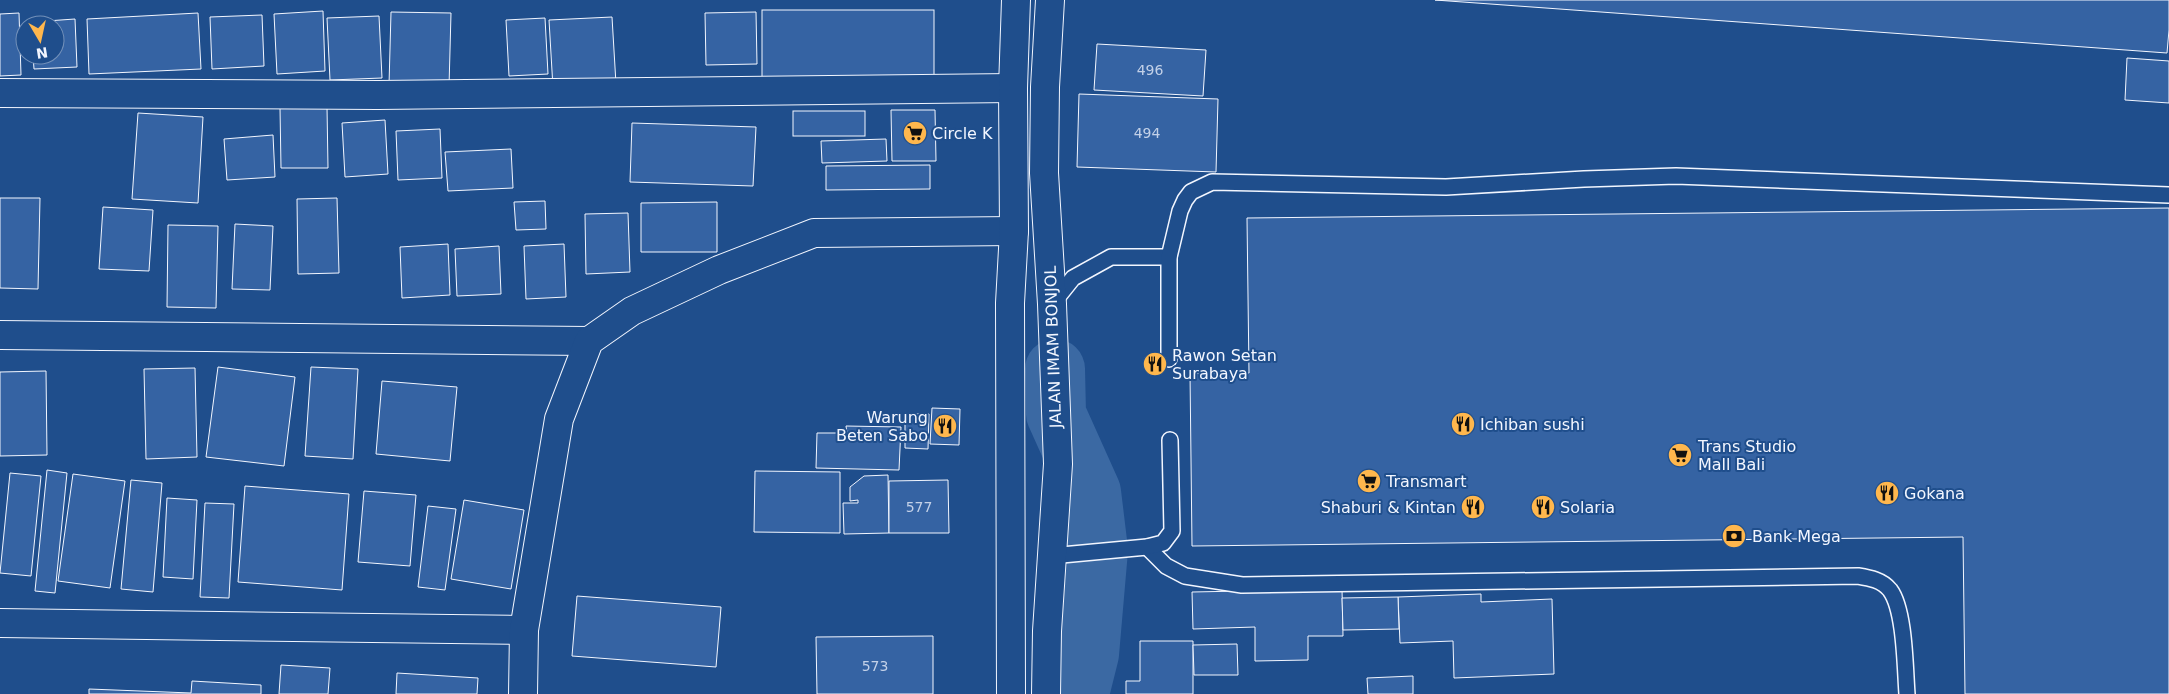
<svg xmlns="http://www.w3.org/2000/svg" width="2169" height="694" font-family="'DejaVu Sans',sans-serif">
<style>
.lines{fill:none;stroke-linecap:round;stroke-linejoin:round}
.river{stroke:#3b69a3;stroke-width:60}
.building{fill:#3563a3;stroke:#f2f6ff}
.lane-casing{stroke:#f2f6ff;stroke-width:18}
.street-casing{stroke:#f2f6ff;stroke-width:30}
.highway-casing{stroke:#f2f6ff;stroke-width:30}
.lane{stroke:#1f4e8c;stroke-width:15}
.street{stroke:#1f4e8c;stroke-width:28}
.highway{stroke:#1f4e8c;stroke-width:28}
.labels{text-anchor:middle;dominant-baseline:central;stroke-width:4;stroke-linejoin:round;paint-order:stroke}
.number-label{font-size:14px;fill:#c3d1e8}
.poi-label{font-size:16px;fill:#f2f6ff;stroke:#1f4e8c;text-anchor:start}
.street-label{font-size:16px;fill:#f2f6ff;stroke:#1f4e8c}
</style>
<rect width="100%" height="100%" fill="#1f4e8c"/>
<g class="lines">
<!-- river -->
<path class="river" d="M1055,369L1056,414L1091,492L1098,550L1089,654L1079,694"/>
</g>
<!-- building -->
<g class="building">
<path d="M1435,0H2169V30L2167,53Z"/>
<rect x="762" y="10" width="172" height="69"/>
<path d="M323,11L325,71L277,74L274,14Z"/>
<path d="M391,12L451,13L449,87L389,85Z"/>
<path d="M756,12L757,64L706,65L705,13Z"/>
<path d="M19,13L21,75L0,76V14Z"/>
<path d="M198,13L201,69L89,74L87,19Z"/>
<path d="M262,15L264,66L212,69L210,17Z"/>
<path d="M379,16L382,78L330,80L327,18Z"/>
<path d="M612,17L616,84L553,88L549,20Z"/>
<path d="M545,18L548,74L509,76L506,20Z"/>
<path d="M75,19L77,67L34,69L33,55H55V25H32V22Z"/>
<path d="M1097,44L1206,50L1203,96L1094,90Z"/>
<path d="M2127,58L2169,61V103L2125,100Z"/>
<path d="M1079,94L1218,99L1216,172L1077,167Z"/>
<path d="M327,107L328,168H281L280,108Z"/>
<path d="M891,110H935L936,161H892Z"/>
<rect x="793" y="111" width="72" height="25"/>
<path d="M138,113L203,117L198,203L132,199Z"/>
<path d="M385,120L388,174L345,177L342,123Z"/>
<path d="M632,123L756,127L753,186L630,182Z"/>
<path d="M440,129L442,178L398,180L396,131Z"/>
<path d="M273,135L275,177L227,180L224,139Z"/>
<path d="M886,139L887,161L822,163L821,141Z"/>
<path d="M511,149L513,188L448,191L445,152Z"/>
<path d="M930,165V189L826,190V166Z"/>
<path d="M0,198H40L38,289L0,288Z"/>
<path d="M337,198L339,273L298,274L297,199Z"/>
<path d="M545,201L546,229L516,230L514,202Z"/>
<path d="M717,202V252H641V203Z"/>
<path d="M103,207L153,210L149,271L99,269Z"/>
<path d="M2169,208V694H1965L1963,537L1192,546L1190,373H1249L1247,218Z"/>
<path d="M628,213L630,272L586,274L585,214Z"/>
<path d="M235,224L273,226L270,290L232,289Z"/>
<path d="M168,225L218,226L216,308L167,307Z"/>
<path d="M448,244L450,295L402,298L400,247Z"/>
<path d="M564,244L566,297L526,299L524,246Z"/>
<path d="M499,246L501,294L457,296L455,249Z"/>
<path d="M218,367L295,377L284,466L206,457Z"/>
<path d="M311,367L358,369L353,459L305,456Z"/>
<path d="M195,368L197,457L146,459L144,369Z"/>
<path d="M46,371L47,455L0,456V372Z"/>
<path d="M382,381L457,387L450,461L376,454Z"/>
<path d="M932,408L960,409L959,445L930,444Z"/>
<path d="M905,414H929L928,449L905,448Z"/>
<path d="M846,426L901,427L899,470L816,468L817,433H847Z"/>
<path d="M47,470L67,473L55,593L35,591Z"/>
<path d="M755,471L840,472V533L754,532Z"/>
<path d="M10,473L41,476L31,576L0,573Z"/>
<path d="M73,474L125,481L110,588L58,581Z"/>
<path d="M888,475L889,533L844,534L843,503H858V500L850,501V487L864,476Z"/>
<path d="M131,480L162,483L153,592L121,589Z"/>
<path d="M948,480L949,533H889V481Z"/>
<path d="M245,486L349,494L342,590L238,582Z"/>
<path d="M364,491L416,495L410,566L358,562Z"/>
<path d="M167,498L197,500L193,579L163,577Z"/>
<path d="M464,500L524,510L511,589L451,579Z"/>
<path d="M205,503L234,504L229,598L200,597Z"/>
<path d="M428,506L456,509L445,590L418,587Z"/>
<path d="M1342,589L1343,636H1308V660L1255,661V627L1193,629L1192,592Z"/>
<path d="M1481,594V602L1552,599L1554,674L1454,678L1453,641L1400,643L1398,597Z"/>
<path d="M577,596L721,607L716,667L572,656Z"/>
<path d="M1398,597L1399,629L1343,630L1342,598Z"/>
<path d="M933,636V694H817L816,637Z"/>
<path d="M1140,641H1193V694H1126V681H1140Z"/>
<path d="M1237,644L1238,675H1194L1193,645Z"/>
<path d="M281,665L330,668L328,694H279Z"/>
<path d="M397,673L478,678L477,694H396Z"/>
<path d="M1413,676V694H1368L1367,678Z"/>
<path d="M192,681L261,685V694H89V689L191,693Z"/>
</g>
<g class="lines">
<!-- lane casing -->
<g class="lane-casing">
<g id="lane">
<path d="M1053,303L1073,278L1111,257H1169"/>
<path d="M1169,359V257L1180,211L1185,200L1191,192L1212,182L1446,187L1584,179L1676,176L2169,195"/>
<path d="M1147,547L1166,566L1185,576L1242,585L1858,576C1870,578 1882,580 1890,590C1905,610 1905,668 1907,694"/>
<path d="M1051,556L1147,547L1163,543L1172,531L1170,440"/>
</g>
</g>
<!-- street casing -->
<g class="street-casing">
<g id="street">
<path d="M0,93L378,95L1013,88"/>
<path d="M0,335L589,341"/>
<path d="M0,623L524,630"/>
<path d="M523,694L524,630L559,419L589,341L632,311L719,270L814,233L1014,231"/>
</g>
</g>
<!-- highway casing -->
<g class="highway-casing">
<g id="highway">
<path d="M1011,694L1010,303L1014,231L1013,88L1016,0"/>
<path d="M1046,694L1047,631L1058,464L1052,304L1044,173L1045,87L1050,0"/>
</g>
</g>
<!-- lane -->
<use href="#lane" class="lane"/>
<!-- street -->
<use href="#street" class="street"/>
<!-- highway -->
<use href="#highway" class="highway"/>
</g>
<!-- icons -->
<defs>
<g id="supermarket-disc" transform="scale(1.25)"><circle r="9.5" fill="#ffb74d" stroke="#1f4e8c"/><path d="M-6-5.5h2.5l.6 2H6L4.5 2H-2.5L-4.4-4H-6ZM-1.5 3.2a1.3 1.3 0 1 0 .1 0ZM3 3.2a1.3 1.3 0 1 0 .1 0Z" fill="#111"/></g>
<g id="restaurant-disc" transform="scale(1.25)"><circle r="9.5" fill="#ffb74d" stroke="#1f4e8c"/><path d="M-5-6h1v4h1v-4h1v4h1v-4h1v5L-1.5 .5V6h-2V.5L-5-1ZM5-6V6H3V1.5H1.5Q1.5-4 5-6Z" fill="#111"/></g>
<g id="bank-disc" transform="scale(1.25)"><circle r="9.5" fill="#ffb74d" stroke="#1f4e8c"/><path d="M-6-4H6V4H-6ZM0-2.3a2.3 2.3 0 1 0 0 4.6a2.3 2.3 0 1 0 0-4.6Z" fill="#111"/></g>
</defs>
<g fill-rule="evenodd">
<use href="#supermarket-disc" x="915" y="133"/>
<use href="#restaurant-disc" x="1155" y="364"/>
<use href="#restaurant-disc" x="1463" y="424"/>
<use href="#restaurant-disc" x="945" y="426"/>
<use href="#supermarket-disc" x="1680" y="455"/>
<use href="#supermarket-disc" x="1369" y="481"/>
<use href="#restaurant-disc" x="1887" y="493"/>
<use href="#restaurant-disc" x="1473" y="507"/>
<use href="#restaurant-disc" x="1543" y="507"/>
<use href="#bank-disc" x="1734" y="536"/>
</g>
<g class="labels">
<!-- number labels -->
<g class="number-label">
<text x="1150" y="70">496</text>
<text x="1147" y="133">494</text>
<text x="919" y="507">577</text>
<text x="875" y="666">573</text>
</g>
<!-- poi labels -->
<g class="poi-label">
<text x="932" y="133">Circle K</text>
<text x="1172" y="355">Rawon Setan<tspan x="1172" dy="18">Surabaya</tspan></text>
<text x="928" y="417" text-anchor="end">Warung<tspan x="928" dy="18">Beten Sabo</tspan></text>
<text x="1480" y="424">Ichiban sushi</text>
<text x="1698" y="446">Trans Studio<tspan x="1698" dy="18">Mall Bali</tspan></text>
<text x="1386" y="481">Transmart</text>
<text x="1904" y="493">Gokana</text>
<text x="1456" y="507" text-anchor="end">Shaburi &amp; Kintan</text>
<text x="1560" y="507">Solaria</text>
<text x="1752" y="536">Bank Mega</text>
</g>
<!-- street labels -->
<g class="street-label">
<text transform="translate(1053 347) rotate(-92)">JALAN IMAM BONJOL</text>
</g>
</g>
<!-- north arrow -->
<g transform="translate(40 40) rotate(171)"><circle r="24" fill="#1f4e8c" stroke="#7391ba"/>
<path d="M0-4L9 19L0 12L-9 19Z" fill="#ffb74d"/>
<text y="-8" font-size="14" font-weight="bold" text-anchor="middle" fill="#f2f6ff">N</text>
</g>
</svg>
